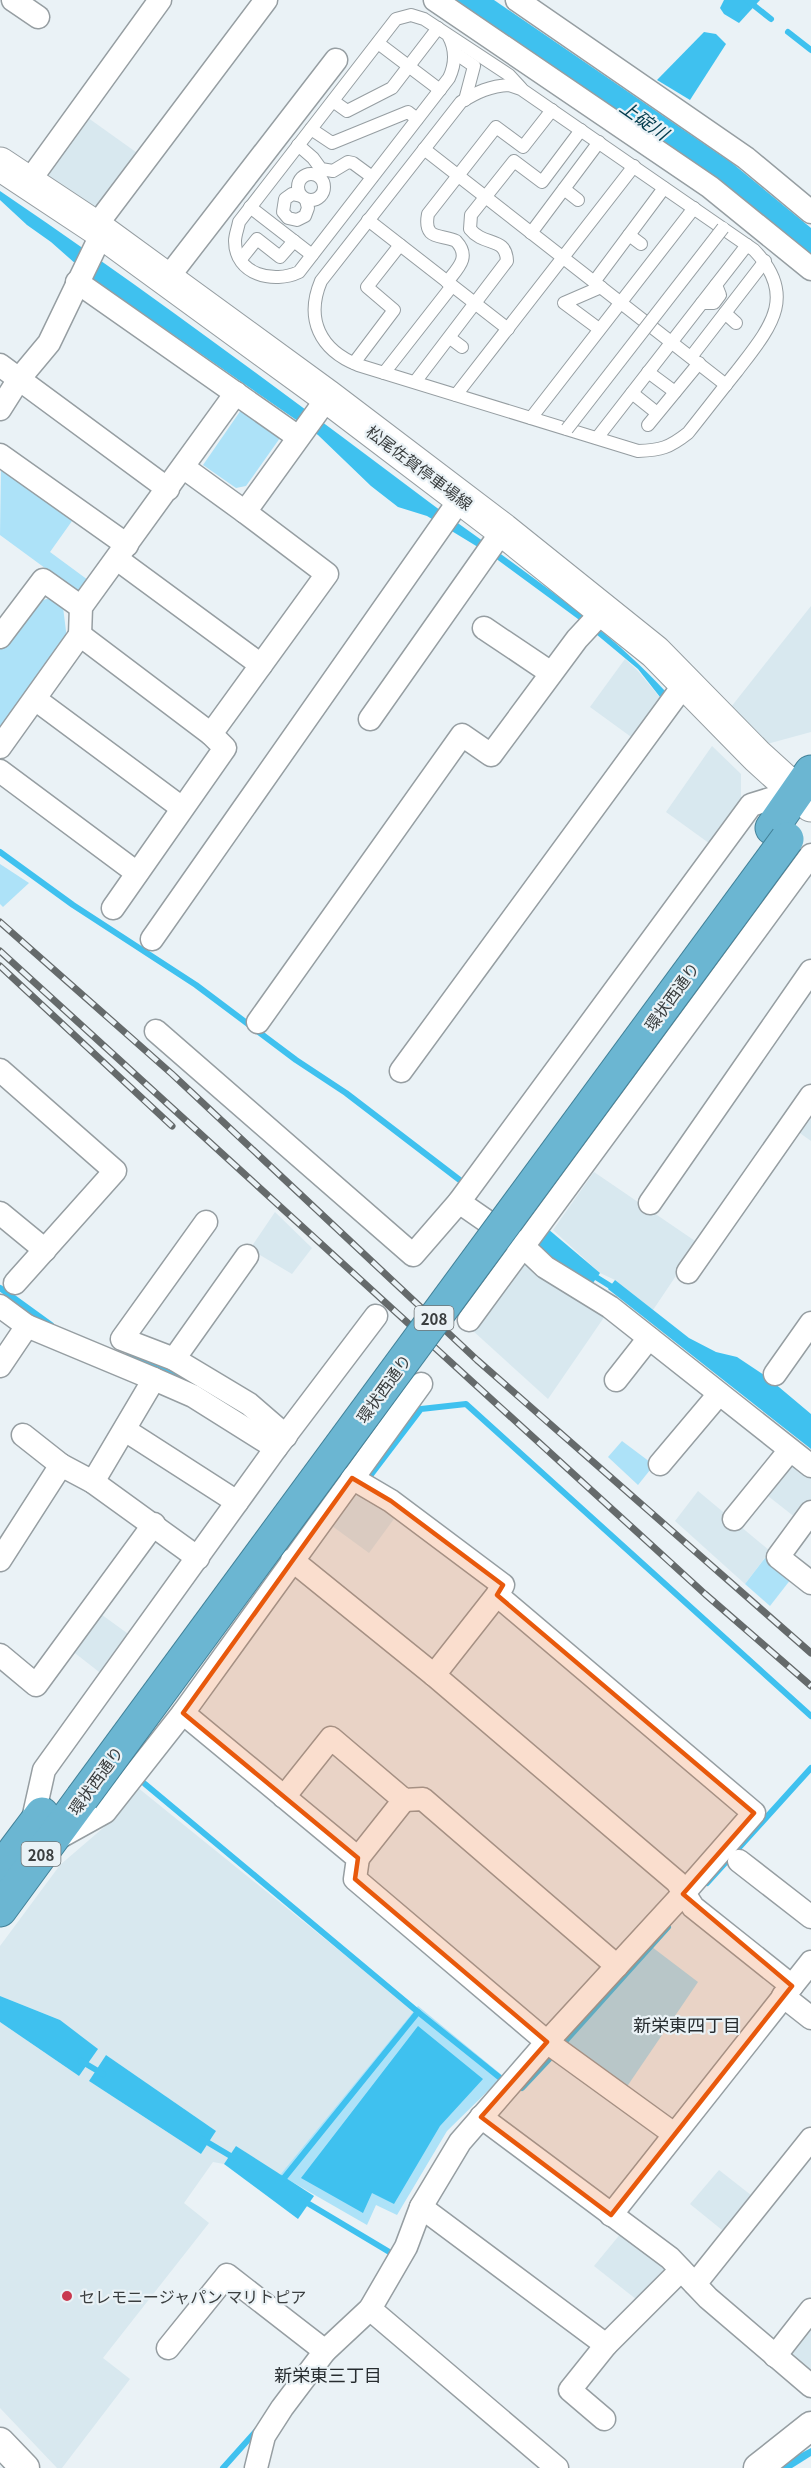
<svg xmlns="http://www.w3.org/2000/svg" width="811" height="2468" font-family="Georgia,'Noto Sans JP',serif">
<style>
.built{fill:#d8e8ef;fill-rule:evenodd}
.green{fill:#ade2f8}
.water{fill:#3fc1ef}
.lines{fill:none;stroke-linecap:round;stroke-linejoin:round}
.stream{stroke:#3fc1ef;stroke-width:6}
.service-casing{stroke:#969ea2;stroke-width:14}
.minor-casing{stroke:#969ea2;stroke-width:25}
.tertiary-casing{stroke:#969ea2;stroke-width:31}
.secondary-casing{stroke:#969ea2;stroke-width:35}
.trunk-casing{stroke:#428097;stroke-width:35}
.service{stroke:#fff;stroke-width:12}
.minor{stroke:#fff;stroke-width:22}
.tertiary{stroke:#fff;stroke-width:28}
.secondary{stroke:#fff;stroke-width:33}
.trunk{stroke:#6bb6d2;stroke-width:33}
.rail-casing{stroke:#656a6b;stroke-width:7}
.rail{stroke:#eaf2f6;stroke-width:4.5;stroke-dasharray:14;stroke-linecap:butt}
.service-bridge-casing{stroke:#969ea2;stroke-width:14;stroke-linecap:butt}
.trunk-bridge-casing{stroke:#428097;stroke-width:35;stroke-linecap:butt}
.service-bridge{stroke:#fff;stroke-width:12}
.trunk-bridge{stroke:#6bb6d2;stroke-width:33}
.marked{fill:#e8590c;fill-opacity:0.2;stroke:#e8590c;stroke-width:4.5;stroke-linejoin:round}
.poi-dot{fill:#c9394f;stroke:#eaf2f6;stroke-width:2}
.labels{text-anchor:middle;dominant-baseline:central;stroke-width:4.5;stroke-linejoin:round;paint-order:stroke}
.shield{fill:#eaf2f6;stroke:#6f7476;stroke-width:1.5}
.shield-label{font-size:15px;font-weight:bold;fill:#3a3e3f}
.street-label{font-size:16px;fill:#3a3e3f;stroke:#eaf2f6}
.poi-label{font-size:16px;fill:#3a3e3f;stroke:#eaf2f6;text-anchor:start}
.water-label{font-size:18px;font-style:italic;fill:#003b4d;stroke:#eaf2f6}
.neighbourhood-label{font-size:18px;fill:#272d30;stroke:#eaf2f6}
</style>
<rect width="100%" height="100%" fill="#eaf2f6"/>
<!-- built -->
<g class="built">
<path d="M84,115L140,155L97,214L39,177Z"/>
<path d="M811,606V732L767,744L731,707Z"/>
<path d="M625,659L637,670L662,700L634,739L590,707Z"/>
<path d="M712,746L741,774V805L713,846L666,812Z"/>
<path d="M811,1111V1141L797,1131Z"/>
<path d="M594,1172L698,1243L653,1310L615,1280L600,1273L553,1230Z"/>
<path d="M275,1212L312,1248L292,1274L250,1249Z"/>
<path d="M527,1259L607,1313L548,1399L472,1330Z"/>
<path d="M789,1459L811,1476V1499L796,1518L763,1492Z"/>
<path d="M353,1489L399,1512L369,1553L328,1523Z"/>
<path d="M698,1491L770,1551L745,1584L675,1521Z"/>
<path d="M98,1612L131,1636L103,1675L71,1650Z"/>
<path d="M137,1787L414,2011L280,2175L236,2146L224,2164L213,2162L184,2203L209,2223L103,2358L130,2379L62,2468H57L0,2408V2022L79,2076L60,2020L0,1996V1946L60,1865L110,1822ZM106,2055L216,2131L201,2154L89,2081Z"/>
<path d="M719,2170L756,2199L727,2234L690,2204Z"/>
<path d="M622,2232L665,2264L668,2274L641,2303L594,2266Z"/>
<path d="M811,2325V2374L788,2353Z"/>
</g>
<!-- green -->
<g class="green">
<path d="M241,410L280,438L246,486L236,488L203,465Z"/>
<path d="M1,469L72,521L50,552L88,580L79,593L0,535Z"/>
<path d="M50,598L63,607L67,639L0,728V648L33,603Z"/>
<path d="M0,864L29,883L3,907L0,904Z"/>
<path d="M622,1441L654,1465L638,1485L608,1457Z"/>
<path d="M765,1558L791,1579L770,1606L745,1584Z"/>
<path d="M652,1947L698,1982L624,2091L565,2046Z"/>
<path d="M418,2006L503,2076L447,2131L397,2215L376,2205L367,2225L280,2175Z"/>
</g>
<!-- water -->
<g class="water">
<path d="M449,0H494L732,163L811,228V259Z"/>
<path d="M724,0H760L739,23L724,14L720,8Z"/>
<path d="M704,32L716,34L726,44L690,100L657,80Z"/>
<path d="M0,191C146,290 288,396 429,502C507,560 600,620 665,691L660,697L638,669L578,619L491,555L427,516L398,507L371,486L318,435L94,280L51,242L27,225L0,200Z"/>
<path d="M548,1229L600,1273L593,1283L546,1256L537,1244Z"/>
<path d="M615,1280L689,1338L716,1352L737,1357L767,1377L811,1414V1449L608,1289Z"/>
<path d="M0,1996L60,2020L98,2049L79,2076L0,2022Z"/>
<path d="M418,2026L483,2079L440,2126L394,2204L372,2193L363,2213L301,2178Z"/>
<path d="M106,2055L216,2131L201,2154L89,2081Z"/>
<path d="M236,2146L314,2196L298,2219L224,2164Z"/>
<path d="M811,2448V2456L792,2468H782L792,2458Z"/>
</g>
<g class="lines">
<!-- stream -->
<g class="stream">
<path d="M747,0L771,19"/>
<path d="M788,32L811,50"/>
<path d="M0,852L73,905L196,985L296,1060L346,1093L461,1181"/>
<path d="M591,1274L615,1289"/>
<path d="M0,1288L51,1325"/>
<path d="M128,1356L177,1375L198,1386"/>
<path d="M370,1476L421,1409L466,1404L811,1716"/>
<path d="M145,1784L418,2012"/>
<path d="M707,1883L811,1768"/>
<path d="M561,2046L668,1927"/>
<path d="M81,2061L103,2074"/>
<path d="M522,2088L554,2054"/>
<path d="M202,2139L234,2158"/>
<path d="M284,2178L418,2012L499,2077"/>
<path d="M304,2201L391,2253"/>
<path d="M223,2468L257,2430"/>
</g>
<!-- service casing -->
<g class="service-casing">
<g id="service">
<path d="M448,35C456,49 456,63 449,78L299,272C274,284 235,275 235,241C235,235 238,228 239,222L396,19L411,15L424,19L509,75L521,88"/>
<path d="M378,43L440,90"/>
<path d="M455,53L474,66L465,100"/>
<path d="M509,85L521,89L754,250C799,297 769,329 737,371C720,392 704,413 688,433C669,448 661,450 638,451L358,365C320,350 305,319 321,281L461,102C477,92 490,86 509,85Z"/>
<path d="M333,101L347,111L392,88L438,28"/>
<path d="M311,129L332,143L408,112L417,119"/>
<path d="M298,145L313,158L321,169L333,171L348,162L353,163L372,177"/>
<path d="M424,149L726,385"/>
<circle cx="311" cy="187" r="13"/>
<path d="M564,189L578,200"/>
<path d="M301,196L292,194L285,199L283,212L288,218L297,220L305,216L308,208L306,200"/>
<path d="M250,207L312,255"/>
<path d="M368,220L508,329"/>
<path d="M531,233L599,142"/>
<path d="M629,235L641,244"/>
<path d="M241,259L257,239L280,257L294,241"/>
<path d="M447,282C458,268 471,257 456,241C441,234 423,241 428,214L496,127L523,147L552,110"/>
<path d="M594,282L664,188"/>
<path d="M702,303H714L720,295L716,285"/>
<path d="M725,313L736,323"/>
<path d="M599,329L564,303L601,287"/>
<path d="M450,338L462,347"/>
<path d="M691,357L765,261"/>
<path d="M354,363L394,310L367,287L400,245"/>
<path d="M648,372L675,392"/>
<path d="M384,373L452,286"/>
<path d="M415,382L507,261C506,236 484,247 470,229L471,215L514,161L542,182L581,130"/>
<path d="M632,393L657,413"/>
<path d="M456,395L634,166"/>
<path d="M531,418L694,208"/>
<path d="M648,425L699,363"/>
<path d="M597,438L747,245"/>
</g>
</g>
<!-- minor casing -->
<g class="minor-casing">
<g id="minor">
<path d="M13,0L38,17"/>
<path d="M435,0L710,187L811,269"/>
<path d="M517,0L746,158L811,212"/>
<path d="M27,184L160,0"/>
<path d="M95,227L266,0"/>
<path d="M166,280L336,60"/>
<path d="M77,282L298,437"/>
<path d="M0,365L168,489"/>
<path d="M0,409L19,379L49,343L102,233"/>
<path d="M0,455L127,545"/>
<path d="M183,467L245,512"/>
<path d="M117,559L261,665"/>
<path d="M484,628L551,673"/>
<path d="M80,635L81,607L236,393"/>
<path d="M0,637L43,580L81,607"/>
<path d="M35,699L182,808"/>
<path d="M370,719L503,530"/>
<path d="M0,747L80,635L211,734"/>
<path d="M0,771L137,873"/>
<path d="M113,908L225,748L211,734L327,574L245,512L328,397"/>
<path d="M152,939L461,498"/>
<path d="M258,1022L462,735L491,755L577,639L603,611"/>
<path d="M156,1031L413,1255L459,1202L751,805L796,791"/>
<path d="M0,1070L115,1171L15,1283"/>
<path d="M401,1071L686,682"/>
<path d="M459,1202L524,1247L545,1267L610,1307L811,1466"/>
<path d="M650,1203L811,971"/>
<path d="M0,1213L45,1250"/>
<path d="M206,1222L122,1339L174,1359L249,1404L286,1436"/>
<path d="M688,1272L811,1096"/>
<path d="M0,1306L27,1326L0,1366"/>
<path d="M469,1320L811,855"/>
<path d="M27,1326L154,1379"/>
<path d="M174,1359L247,1256"/>
<path d="M775,1374L811,1323"/>
<path d="M616,1380L649,1338"/>
<path d="M125,1430L237,1502"/>
<path d="M23,1435L61,1465"/>
<path d="M660,1464L719,1394"/>
<path d="M352,1478L391,1501L503,1585L497,1595L434,1675"/>
<path d="M93,1482L154,1379L193,1396L276,1448"/>
<path d="M811,1512L778,1557L811,1583"/>
<path d="M734,1519L790,1450"/>
<path d="M0,1560L61,1465L93,1482L198,1558"/>
<path d="M292,1560L434,1675L677,1882L693,1907L792,1986L611,2215"/>
<path d="M0,1655L36,1685L154,1524"/>
<path d="M183,1713L358,1858L355,1879L547,2042L674,2134"/>
<path d="M284,1797L331,1738L404,1800L423,1799L617,1966"/>
<path d="M31,1828L44,1770L276,1448L376,1316"/>
<path d="M60,1837L105,1812L183,1713L421,1384"/>
<path d="M358,1858L404,1800"/>
<path d="M739,1861L811,1917"/>
<path d="M792,1986L811,1962"/>
<path d="M783,1996L811,2018"/>
<path d="M481,2117L670,2258L708,2298L811,2386"/>
<path d="M421,2207L606,2345L681,2270"/>
<path d="M695,2284L811,2139"/>
<path d="M370,2309L557,2468"/>
<path d="M168,2348L227,2275L325,2351"/>
<path d="M775,2356L811,2310"/>
<path d="M604,2419L570,2390L606,2345"/>
<path d="M256,2468L264,2436L282,2408L325,2351L370,2309L406,2247L421,2207L460,2142L547,2042L683,1894L754,1813L497,1595"/>
</g>
</g>
<!-- tertiary casing -->
<g class="tertiary-casing">
<g id="tertiary">
<path d="M0,2442L25,2468"/>
<path d="M758,2468L811,2426"/>
</g>
</g>
<!-- secondary casing -->
<g class="secondary-casing">
<path id="secondary" d="M0,164L95,227L328,397L503,530L655,652L757,756L811,805"/>
</g>
<!-- trunk casing -->
<g class="trunk-casing">
<g id="trunk">
<path d="M772,828L811,772"/>
<path d="M0,1870L42,1814"/>
<path d="M0,1910L82,1798"/>
</g>
</g>
<!-- service -->
<use href="#service" class="service"/>
<!-- minor -->
<use href="#minor" class="minor"/>
<!-- tertiary -->
<use href="#tertiary" class="tertiary"/>
<!-- secondary -->
<use href="#secondary" class="secondary"/>
<!-- trunk -->
<use href="#trunk" class="trunk"/>
<!-- rail casing -->
<g class="rail-casing">
<g id="rail">
<path d="M0,922L172,1074L477,1360L811,1653"/>
<path d="M0,951L705,1594L811,1686"/>
<path d="M0,966L172,1126"/>
</g>
</g>
<!-- rail -->
<use href="#rail" class="rail"/>
<!-- service-bridge casing -->
<g class="service-bridge-casing">
<path id="service-bridge" d="M567,429L723,228"/>
</g>
<!-- trunk-bridge casing -->
<g class="trunk-bridge-casing">
<path id="trunk-bridge" d="M82,1798L787,839"/>
</g>
<!-- service-bridge -->
<use href="#service-bridge" class="service-bridge"/>
<!-- trunk-bridge -->
<use href="#trunk-bridge" class="trunk-bridge"/>
</g>
<!-- marked area -->
<path class="marked" d="M352,1478L391,1501L503,1585L497,1595L754,1813L683,1894L792,1986L611,2215L481,2117L547,2042L355,1879L358,1858L183,1713Z"/>
<!-- markers -->
<circle class="poi-dot" cx="67" cy="2296" r="6"/>
<g class="labels">
<!-- shield labels -->
<g class="shield">
<rect x="414.5" y="1306" width="39" height="24" rx="4.5"/>
<rect x="21.5" y="1842" width="39" height="24" rx="4.5"/>
</g>
<g class="shield-label">
<text x="434" y="1318">208</text>
<text x="41" y="1854">208</text>
</g>
<!-- street labels -->
<g class="street-label">
<text transform="translate(420 467) rotate(37)">松尾佐賀停車場線</text>
<text transform="translate(671 996) rotate(-54)">環状西通り</text>
<text transform="translate(383 1388) rotate(-54)">環状西通り</text>
<text transform="translate(95 1780) rotate(-54)">環状西通り</text>
</g>
<!-- poi labels -->
<g class="poi-label">
<text x="79" y="2296">セレモニージャパン マリトピア</text>
</g>
<!-- water labels -->
<g class="water-label">
<text transform="translate(645 119) rotate(35)">上碇川</text>
</g>
<!-- neighbourhood labels -->
<g class="neighbourhood-label">
<text x="687" y="2024">新栄東四丁目</text>
<text x="328" y="2374">新栄東三丁目</text>
</g>
</g>
</svg>
